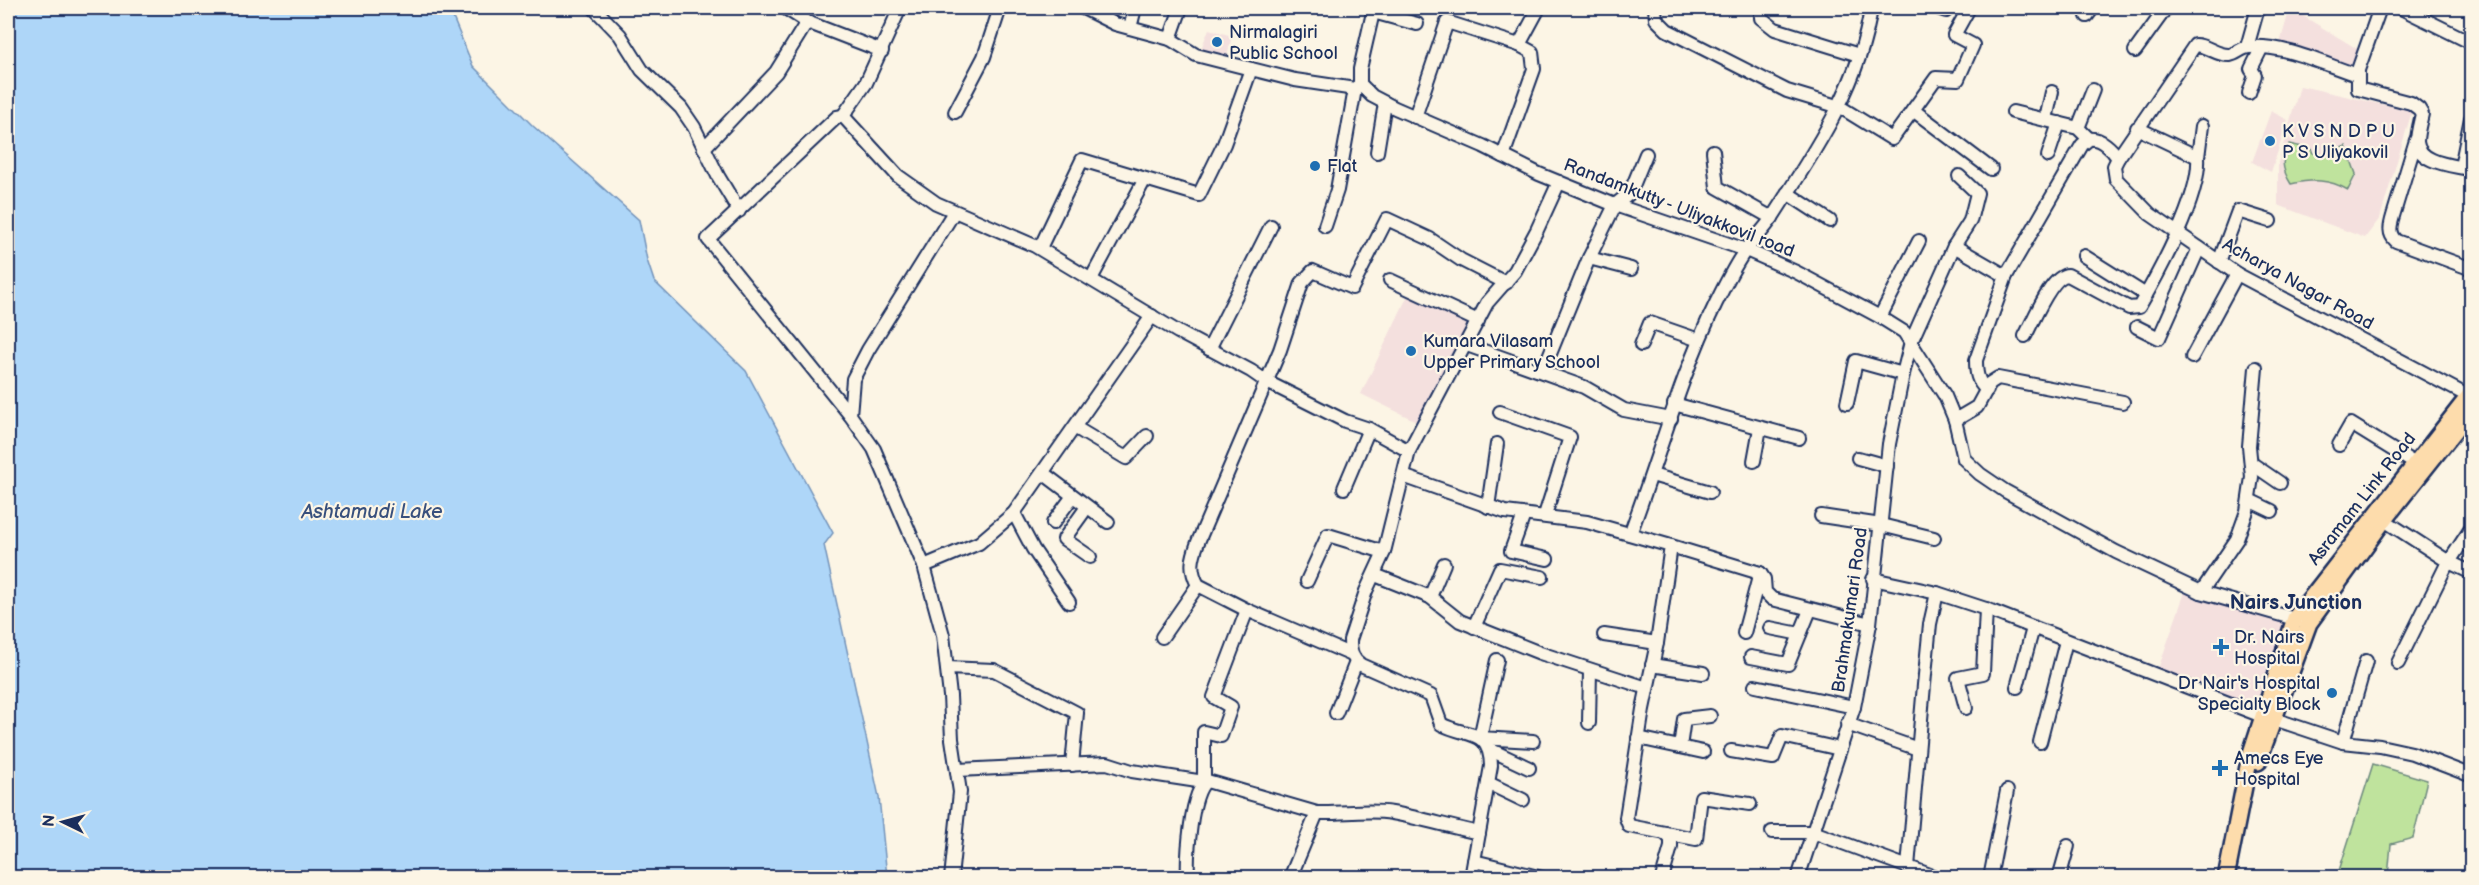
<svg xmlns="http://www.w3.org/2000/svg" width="2479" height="885" font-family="'Balsamiq Sans',sans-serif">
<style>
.built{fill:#f4e0de}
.green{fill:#bfe39d;stroke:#6d897e;stroke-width:1.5}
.water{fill:#aed6f8;stroke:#7393ba;stroke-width:1.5}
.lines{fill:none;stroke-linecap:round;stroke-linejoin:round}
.minor-casing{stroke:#1b2f5e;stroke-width:16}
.major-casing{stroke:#1b2f5e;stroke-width:20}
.minor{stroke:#fcf5e5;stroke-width:12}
.major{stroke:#fddcac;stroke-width:15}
.poi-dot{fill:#1f6fb2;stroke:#fcf5e5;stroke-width:2}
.labels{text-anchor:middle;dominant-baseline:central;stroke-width:4.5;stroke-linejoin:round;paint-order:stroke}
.poi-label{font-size:18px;fill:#1b2f5e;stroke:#fcf5e5;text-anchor:start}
.street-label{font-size:18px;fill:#1b2f5e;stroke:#fcf5e5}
.water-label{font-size:20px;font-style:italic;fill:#38507d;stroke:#fcf5e5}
.neighbourhood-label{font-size:20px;font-weight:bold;fill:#1b2f5e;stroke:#fcf5e5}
</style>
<rect width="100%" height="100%" fill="#fcf5e5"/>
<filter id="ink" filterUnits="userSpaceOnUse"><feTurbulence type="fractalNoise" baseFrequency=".0167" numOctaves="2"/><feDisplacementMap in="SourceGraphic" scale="12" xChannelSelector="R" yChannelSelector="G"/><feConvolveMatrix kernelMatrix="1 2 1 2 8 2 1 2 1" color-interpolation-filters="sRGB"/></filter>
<g filter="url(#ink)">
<!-- built -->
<g class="built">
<path d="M2290,8L2359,50L2350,67L2280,43Z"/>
<path d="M1209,29L1232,36L1226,61L1199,54Z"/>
<path d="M2300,86L2412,111L2380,218L2365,238L2278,205V163Z"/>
<path d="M2271,111L2288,120L2271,172L2252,162Z"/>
<path d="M1409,293L1474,323L1422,424L1361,394Z"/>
<path d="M2185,592L2285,622L2254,709L2157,672Z"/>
</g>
<!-- green -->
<g class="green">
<path d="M2289,144L2311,149L2313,153L2326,154L2346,146L2356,174L2348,190C2329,179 2313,179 2291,184C2281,168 2281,160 2289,144Z"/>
<path d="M2373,764L2427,780L2413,838L2391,844L2388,877H2337Z"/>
</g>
<!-- water -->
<path class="water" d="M8,8H449L473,66L533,126L639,220L647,260L654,281L746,371L833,533L824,545L879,797L887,877H8Z"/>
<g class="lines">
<!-- minor casing -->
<g class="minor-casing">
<g id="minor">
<path d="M594,8L620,35L642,70L681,108L694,127L718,176L739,211"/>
<path d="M785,8L807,22L882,51"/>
<path d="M1083,8L1115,24L1170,39L1196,55L1295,80L1355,89L1360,84"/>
<path d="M1374,8L1360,69V84L1372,96L1395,108L1483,146L1539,174L1615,205L1746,250L1796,272L1880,317L1904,332L1945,396L1955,420L1964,459L1980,474L2005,491L2116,552L2201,592L2302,621"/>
<path d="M1655,8L1656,19L1667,30L1787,91L1840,107L1892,139L1936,78L1958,79L1973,45L1954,35L1969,8"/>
<path d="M1761,8V18L1775,29L1859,55"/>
<path d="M1937,8L1946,11"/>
<path d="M2380,8L2358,70V89L2411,103L2419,109L2422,114C2420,123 2417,133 2417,142C2419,164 2454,165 2472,170"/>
<path d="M2401,8L2472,43"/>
<path d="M1373,12L1417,24"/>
<path d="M2087,16L2093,8"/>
<path d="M1130,28L1135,8"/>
<path d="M1170,39L1181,8"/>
<path d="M2247,47L2258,8"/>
<path d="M2135,51L2166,8"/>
<path d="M2357,75C2323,64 2286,45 2250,47C2242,47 2237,54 2230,55C2217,56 2207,45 2195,45L2118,158L2114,166L2116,179L2150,214L2237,274L2468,396"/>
<path d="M2249,93L2255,75L2251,69L2262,47"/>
<path d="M1913,110L1991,169"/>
<path d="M955,112L984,57L1000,8"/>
<path d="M2013,112L2078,128L2089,139"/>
<path d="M843,116L866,83L900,8"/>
<path d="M1415,117L1447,22L1519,45"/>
<path d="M2046,119L2052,92"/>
<path d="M2078,128L2093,90"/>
<path d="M2137,128L2198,157L2202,126"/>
<path d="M2416,140L2393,216C2390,226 2388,234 2396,241L2472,269"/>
<path d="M704,148L776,72L807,22"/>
<path d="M1713,151L1717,187L1772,218"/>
<path d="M1377,152L1385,103"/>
<path d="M1503,156L1534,69L1532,52L1519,45L1539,8"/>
<path d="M2048,156L2059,123"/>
<path d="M2461,167L2471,118"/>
<path d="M1787,193L1830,221"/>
<path d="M1325,226L1337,190L1355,89"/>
<path d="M1954,246L2006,276"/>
<path d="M1040,248L1082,160L1199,195L1224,144L1251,69"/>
<path d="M2084,256L2146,295"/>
<path d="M1589,258L1631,269"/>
<path d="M2219,262L2238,211L2270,221"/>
<path d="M1091,279L1145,179"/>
<path d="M1390,280L1478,321"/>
<path d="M1880,317L1919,241"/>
<path d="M2137,327L2159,338L2199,248"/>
<path d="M2025,336C2033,322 2051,275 2068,275L2129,308L2139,307C2159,273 2201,196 2198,157"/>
<path d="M1467,345L1584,387L1624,410L1671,419"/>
<path d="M1641,345L1650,323L1699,340"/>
<path d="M1209,349L1271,226"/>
<path d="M2192,357L2237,274"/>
<path d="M1543,371L1589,258L1615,205L1630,193L1646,154"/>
<path d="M1987,390C1977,382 1976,372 1976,360L2006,276L2082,145L2089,139C2100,137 2112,149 2118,158"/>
<path d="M1847,403L1856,361L1903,374"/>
<path d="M1674,404L1799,438"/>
<path d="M1500,412L1570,437L1545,515"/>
<path d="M850,415L708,239L837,117L843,116L898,176L936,203L1035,246L1178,332L1251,371L1267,382L1345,421L1369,429L1409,451"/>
<path d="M1955,420L1977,407L1990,383L1998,378L2123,402"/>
<path d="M1076,428L1126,458L1147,436"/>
<path d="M2339,445L2351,424L2414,463"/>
<path d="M1858,458L1887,466"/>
<path d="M1754,461L1760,428"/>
<path d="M2251,463L2280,483"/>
<path d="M1043,473L1108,522"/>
<path d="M1652,475L1710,492"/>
<path d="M1403,476L1505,512L1587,522L1671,546L1657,643L1643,709L1626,818L1629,826L1665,833L1671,839V847L1662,878"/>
<path d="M1344,488L1369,429"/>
<path d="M2249,500L2272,511"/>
<path d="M1087,507L1064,539L1090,557"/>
<path d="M1488,507L1497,444"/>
<path d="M1014,513L1033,549L1069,602"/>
<path d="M1524,515L1511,551L1547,559"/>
<path d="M1821,516L1881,525L1934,538"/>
<path d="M2384,520L2449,562L2472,573"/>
<path d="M1053,523L1073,496"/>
<path d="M1630,534C1659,457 1680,377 1716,303C1725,285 1735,264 1747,248C1756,237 1766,228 1773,216C1814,152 1860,85 1871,8"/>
<path d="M1671,546L1760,573L1764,579L1765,592L1772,599L1870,624"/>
<path d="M924,566L979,543L1014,513L1152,316"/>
<path d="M1375,575L1430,597L1460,621L1540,653L1647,688"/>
<path d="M1873,579L1937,593L1986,609L2262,716"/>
<path d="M1307,581L1328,535L1384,552"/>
<path d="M2201,592L2237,539L2247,511L2252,477L2249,446L2256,368"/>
<path d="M1430,597L1444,564"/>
<path d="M1474,627L1500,569L1542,577"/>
<path d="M1770,628L1800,634"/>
<path d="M1744,633L1760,573"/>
<path d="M1604,635L1657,643"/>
<path d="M1162,637L1198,585"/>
<path d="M1352,655L1247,610L1198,585C1189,569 1192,558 1198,542L1280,350L1302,283L1313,271L1352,288L1387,219L1430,239L1461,260L1506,283"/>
<path d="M1751,657L1788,664L1810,610"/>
<path d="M1497,660L1480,738L1533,741"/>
<path d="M2398,663L2445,568L2472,527"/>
<path d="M1652,665L1703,673"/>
<path d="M947,668L994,670L1077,713L1072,765"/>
<path d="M1755,686L1854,707"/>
<path d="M2017,687L2033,628"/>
<path d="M1966,708L1958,678L1983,673L1986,609"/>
<path d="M1336,713L1356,662"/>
<path d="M2274,719L2343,742L2380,746L2412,753L2472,776"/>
<path d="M1589,723L1590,670"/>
<path d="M1847,724L1918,749"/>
<path d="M1638,738L1703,752"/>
<path d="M2040,742L2066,641"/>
<path d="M2343,742L2366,661"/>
<path d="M1680,747L1684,719L1710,716"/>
<path d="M1491,750L1529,768"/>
<path d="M1731,751L1773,758L1782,736L1840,749"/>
<path d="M958,770L1107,763L1132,771L1204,782V732L1221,736L1231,707L1214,697L1247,610"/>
<path d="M1488,783L1523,800"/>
<path d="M1772,832H1813L1938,878"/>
<path d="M1665,833L1696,839L1701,797L1750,804"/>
<path d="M1908,867L1924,685L1930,624L1937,593"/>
<path d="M951,878L960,792L952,739L950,696L943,635L924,566L874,449L850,415L853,379L868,350L954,212"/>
<path d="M1188,878C1187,859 1190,790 1207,781L1317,813C1343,814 1367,809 1392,813C1421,818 1450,827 1479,833"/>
<path d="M1290,878L1317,813"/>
<path d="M1471,878L1474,861"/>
<path d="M1542,878L1474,861L1491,766C1490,728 1468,738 1441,724L1431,696L1361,665C1352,659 1350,651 1350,640L1366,591L1384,552L1409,451L1487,303L1515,271L1537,230L1559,182"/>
<path d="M1798,878L1854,707L1870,624L1889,444L1903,374L1911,342L1954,246L1970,221L1977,193L1959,176"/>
<path d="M1990,878L2007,791"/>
<path d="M2059,878L2068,846"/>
</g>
</g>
<!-- major casing -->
<g class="major-casing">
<g id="major">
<path d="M2258,762L2309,623L2384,520L2472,409"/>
<path d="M2226,878L2250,756L2295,618L2472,392"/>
</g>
</g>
<!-- minor -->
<use href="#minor" class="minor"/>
<!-- major -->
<use href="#major" class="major"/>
</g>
</g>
<!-- markers -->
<g class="poi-dot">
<circle cx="1217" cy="42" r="6"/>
<circle cx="2270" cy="141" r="6"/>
<circle cx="1315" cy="166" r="6"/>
<circle cx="1411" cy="351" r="6"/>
<path d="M2218 638h6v6h6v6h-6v6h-6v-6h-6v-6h6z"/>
<circle cx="2332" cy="693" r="6"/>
<path d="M2217 759h6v6h6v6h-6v6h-6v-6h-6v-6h6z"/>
</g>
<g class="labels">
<!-- poi labels -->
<g class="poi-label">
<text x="1229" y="32">Nirmalagiri<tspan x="1229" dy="21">Public School</tspan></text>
<text x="2282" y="131">K V S N D P U<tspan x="2282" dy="21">P S Uliyakovil</tspan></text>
<text x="1327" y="166">Flat</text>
<text x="1423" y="341">Kumara Vilasam<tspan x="1423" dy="21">Upper Primary School</tspan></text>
<text x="2234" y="637">Dr. Nairs<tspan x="2234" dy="21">Hospital</tspan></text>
<text x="2320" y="683" text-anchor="end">Dr Nair's Hospital<tspan x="2320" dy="21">Specialty Block</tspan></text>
<text x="2234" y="758">Amecs Eye<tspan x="2234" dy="21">Hospital</tspan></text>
</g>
<!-- street labels -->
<g class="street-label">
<text transform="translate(1679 208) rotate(21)">Randamkutty - Uliyakkovil road</text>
<text transform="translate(2298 284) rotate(29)">Acharya Nagar Road</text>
<text transform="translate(2362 499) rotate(-52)">Asramam Link Road</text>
<text transform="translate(1850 610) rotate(-82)">Brahmakumari Road</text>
</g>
<!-- water labels -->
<g class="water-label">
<text x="372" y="512">Ashtamudi Lake</text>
</g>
<!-- neighbourhood labels -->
<g class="neighbourhood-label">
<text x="2296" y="603">Nairs Junction</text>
</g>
</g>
<!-- margin -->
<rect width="2479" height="885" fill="none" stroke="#fcf5e5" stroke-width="30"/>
<rect x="15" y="15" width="2449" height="855" fill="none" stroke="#1b2f5e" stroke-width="2" filter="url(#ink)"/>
<!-- north arrow -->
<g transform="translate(63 822) rotate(275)" stroke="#fcf5e5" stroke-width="4.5" paint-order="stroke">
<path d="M0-4.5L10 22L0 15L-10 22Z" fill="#1b2f5e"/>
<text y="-9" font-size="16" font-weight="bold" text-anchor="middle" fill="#1b2f5e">N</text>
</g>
</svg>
